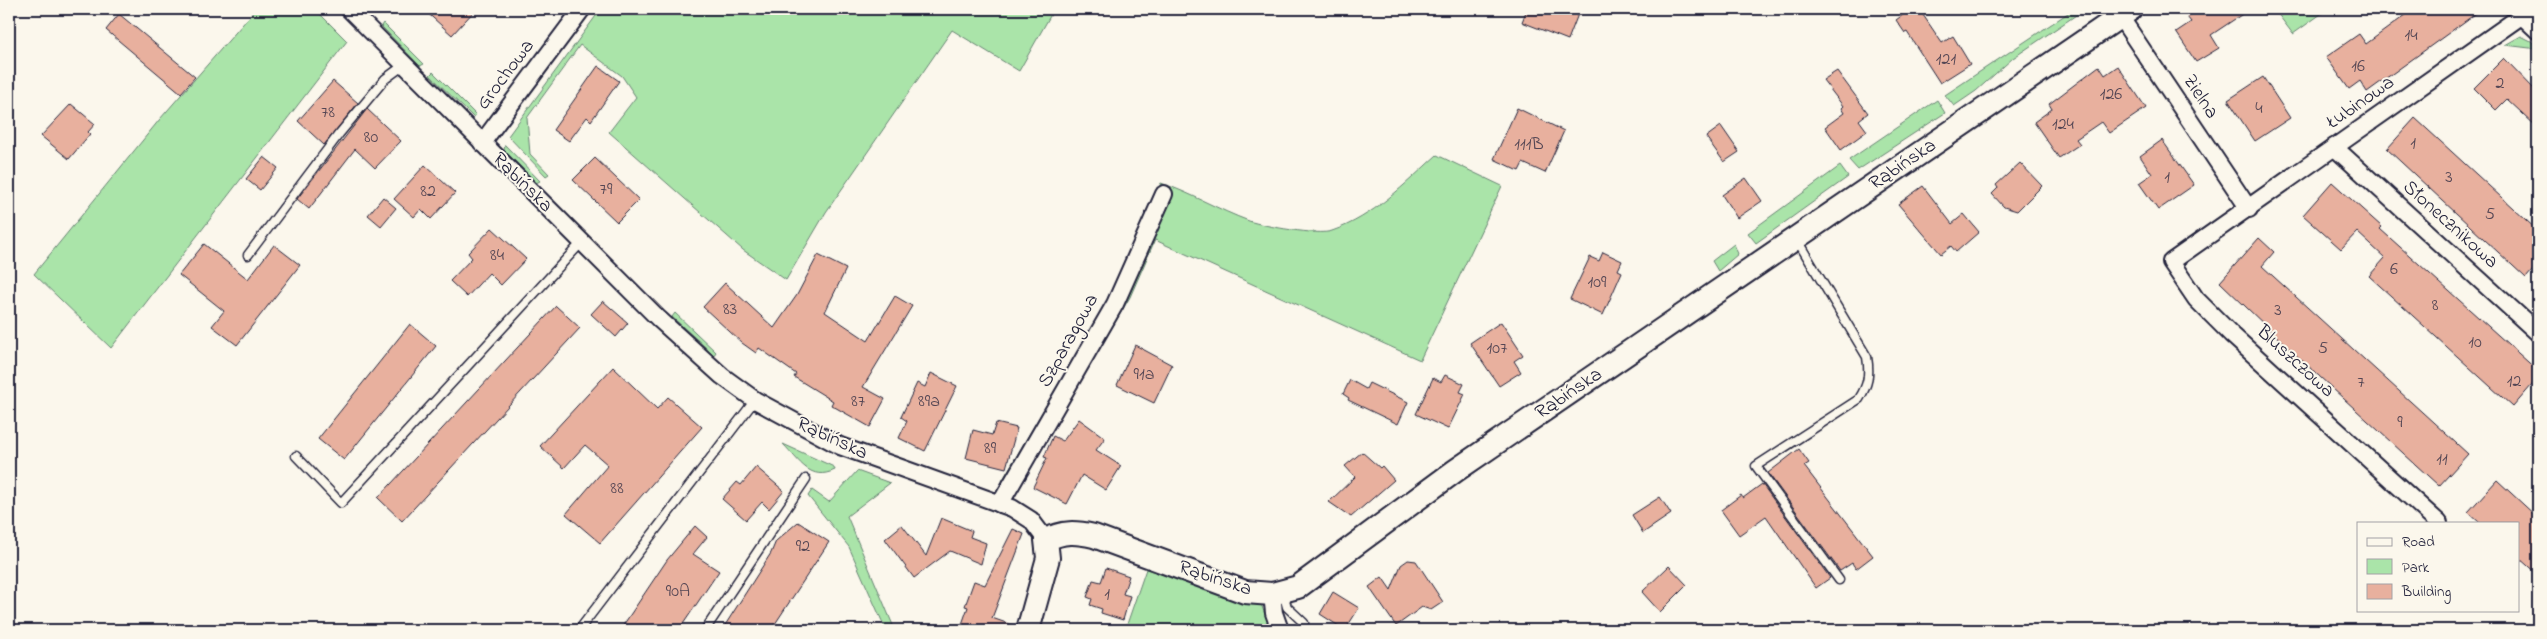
<svg xmlns="http://www.w3.org/2000/svg" width="2547" height="639" font-family="'Indie Flower',sans-serif">
<style>
.green{fill:#aae4a9;stroke:#668372}
.building{fill:#e8b09e;stroke:#22223b}
.lines{fill:none;stroke-linecap:round;stroke-linejoin:round}
.lane-casing{stroke:#22223b;stroke-width:11}
.street-casing{stroke:#22223b;stroke-width:20}
.secondary-casing{stroke:#22223b;stroke-width:26}
.lane{stroke:#fbf7ec;stroke-width:8}
.street{stroke:#fbf7ec;stroke-width:16}
.secondary{stroke:#fbf7ec;stroke-width:22}
.labels{text-anchor:middle;dominant-baseline:central;stroke-width:4;stroke-linejoin:round;paint-order:stroke}
.number-label{font-size:18px;fill:#544654}
.street-label{font-size:20px;fill:#22223b;stroke:#fbf7ec}
</style>
<rect width="100%" height="100%" fill="#fbf7ec"/>
<filter id="ink" filterUnits="userSpaceOnUse"><feTurbulence type="fractalNoise" baseFrequency=".02" numOctaves="2"/><feDisplacementMap in="SourceGraphic" scale="10" xChannelSelector="R" yChannelSelector="G"/><feConvolveMatrix kernelMatrix="1 2 1 2 8 2 1 2 1" color-interpolation-filters="sRGB"/></filter>
<g filter="url(#ink)">
<!-- green -->
<g class="green">
<path d="M256,9H315L347,41L111,348L34,274L160,119Z"/>
<path d="M601,9H1054L1019,71L952,30L826,212L786,280L743,250L609,132L636,97L622,76L580,45L527,118L530,154L549,174L546,176L508,136Z"/>
<path d="M2074,9H2085L2013,58L1976,91L1954,106L1945,95Z"/>
<path d="M2274,9H2328L2293,34Z"/>
<path d="M383,23L424,64L420,66L381,26Z"/>
<path d="M2521,36L2531,41L2538,49L2505,45Z"/>
<path d="M433,72L476,115L473,117L430,75Z"/>
<path d="M1937,100L1945,113L1858,170L1849,160Z"/>
<path d="M505,145L540,181L536,183L504,150Z"/>
<path d="M1437,155L1502,186L1420,360L1155,240L1130,297L1018,487L1002,481L1112,292L1161,183C1191,193 1219,210 1249,221C1263,226 1319,236 1332,231C1373,217 1405,184 1437,155Z"/>
<path d="M1840,166L1848,177L1756,243L1748,233Z"/>
<path d="M1734,244L1738,254L1718,271L1712,261Z"/>
<path d="M675,313L716,352L714,355L672,317Z"/>
<path d="M783,444L834,467L835,470C810,482 800,461 783,444Z"/>
<path d="M857,471L890,483L847,516L895,630H886L849,547L808,496L812,490L829,502Z"/>
<path d="M1146,569L1241,600L1261,604L1271,630H1125Z"/>
</g>
<!-- building -->
<g class="building">
<path d="M423,9H476L452,35Z"/>
<path d="M1527,9H1580L1568,40L1522,22Z"/>
<path d="M1911,9H1919L1942,43L1953,36L1970,64L1940,83L1907,32L1905,33L1896,20Z"/>
<path d="M2200,9H2250L2211,35L2219,48L2196,62L2176,32L2191,22L2187,17Z"/>
<path d="M2414,9H2482L2367,92L2360,81L2349,89L2326,57L2359,34L2366,44Z"/>
<path d="M119,14L195,77L181,93L106,30Z"/>
<path d="M2504,58L2538,93V128L2507,99L2496,110L2474,88Z"/>
<path d="M598,66L619,81L591,121L587,117L569,141L553,130Z"/>
<path d="M2099,66L2105,75L2118,66L2146,108L2109,133L2101,122L2076,139L2080,144L2059,158L2034,122L2052,109L2049,104Z"/>
<path d="M1837,71L1868,113L1859,120L1867,131L1841,150L1825,127L1844,113L1841,108L1843,106L1823,80Z"/>
<path d="M2263,77L2290,118L2255,141L2228,100Z"/>
<path d="M333,81L358,103L324,145L298,121Z"/>
<path d="M71,104L95,124L88,132L90,134L69,159L41,136Z"/>
<path d="M1517,108L1564,131L1545,173L1523,163L1519,171L1494,159Z"/>
<path d="M367,109L401,141L375,168L355,149L309,209L297,199Z"/>
<path d="M2415,118L2538,231V264L2526,278L2387,149Z"/>
<path d="M1721,126L1739,152L1724,162L1706,137Z"/>
<path d="M2162,140L2194,185L2158,210L2139,183L2152,174L2140,156Z"/>
<path d="M264,157L278,168L260,190L246,179Z"/>
<path d="M595,158L639,200L617,222L573,180Z"/>
<path d="M2020,163L2042,186L2017,211L2004,207L1992,194L1998,188L1996,185Z"/>
<path d="M425,165L455,193L431,219L421,209L414,217L394,199Z"/>
<path d="M1746,178L1762,201L1737,218L1722,195Z"/>
<path d="M2332,182L2382,227L2380,229L2538,371V378L2513,407L2369,276L2385,258L2357,232L2341,249L2303,215Z"/>
<path d="M1923,186L1952,224L1964,214L1979,232L1956,252L1951,246L1941,254L1898,204Z"/>
<path d="M383,197L396,208L381,226L368,215Z"/>
<path d="M492,228L526,259L501,285L489,273L467,297L450,281L472,258L468,253Z"/>
<path d="M2259,238L2274,252L2262,266L2468,454L2439,486L2296,355L2220,282Z"/>
<path d="M204,244L248,279L274,245L300,265L237,345L212,326L224,311L179,275Z"/>
<path d="M1603,252L1622,261L1618,270L1622,272L1603,315L1570,299L1590,257L1599,261Z"/>
<path d="M818,255L846,269L825,312L868,341L895,296L912,306L863,387L885,399L870,427L831,405L833,401L794,377L796,374L759,348L756,353L742,343L703,307L725,283L774,328L797,295Z"/>
<path d="M603,301L628,323L616,337L591,314Z"/>
<path d="M556,306L580,328L402,521L378,498Z"/>
<path d="M1501,322L1523,355L1514,361L1521,372L1499,386L1470,343Z"/>
<path d="M410,324L436,346L344,460L318,439Z"/>
<path d="M1135,345L1172,365L1154,403L1117,385Z"/>
<path d="M613,367L657,409L668,397L702,427L600,543L566,514L608,465L585,445L564,468L540,446Z"/>
<path d="M931,373L957,386L925,451L899,438L907,421L901,417L917,383L925,387Z"/>
<path d="M1445,375L1464,384L1460,392L1465,394L1448,429L1416,414L1433,378L1441,382Z"/>
<path d="M1350,380L1366,389L1369,383L1408,402L1398,424L1348,400L1349,398L1343,394Z"/>
<path d="M1079,419L1105,438L1096,450L1121,466L1106,490L1082,475L1067,504L1033,487L1047,458L1044,457L1053,436L1063,441Z"/>
<path d="M996,423L1017,428L1006,468L966,458L973,430L992,435Z"/>
<path d="M1799,449L1809,463L1804,466L1873,556L1856,569L1852,563L1840,571L1768,473Z"/>
<path d="M1362,452L1380,468L1382,466L1394,480L1351,517L1329,502L1355,477L1345,466Z"/>
<path d="M756,467L784,491L769,509L762,502L746,520L722,499L737,482L741,485Z"/>
<path d="M2497,480L2538,518V575L2518,557V523H2480L2468,512Z"/>
<path d="M1762,484L1830,578L1816,588L1766,516L1739,535L1721,510L1741,495L1743,498Z"/>
<path d="M1660,497L1671,514L1643,533L1632,515Z"/>
<path d="M941,518L972,531L970,537L986,543L981,564L950,551L914,578L885,539L902,525L926,556Z"/>
<path d="M798,522L829,542L771,630H722L771,553L776,541Z"/>
<path d="M695,526L707,537L693,554L719,571L679,630H620L667,560Z"/>
<path d="M1013,529L1024,534L992,618L1015,626V630H960L968,607L965,606L974,581L985,585Z"/>
<path d="M1408,560L1416,561L1443,602L1431,610L1422,607L1396,626L1369,587L1382,577L1391,590L1401,565Z"/>
<path d="M1669,566L1687,585L1660,612L1642,592Z"/>
<path d="M1106,568L1129,576L1123,594L1130,596L1123,620L1101,613L1102,609L1090,605L1092,599L1087,597L1093,580L1101,582Z"/>
<path d="M1333,592L1359,608L1345,630L1320,614Z"/>
</g>
<g class="lines">
<!-- lane casing -->
<g class="lane-casing">
<g id="lane">
<path d="M1797,240L1867,357C1870,375 1868,385 1859,399L1756,466L1839,580"/>
<path d="M248,255L339,134L385,79L404,65"/>
<path d="M296,456L341,503L582,242"/>
<path d="M1283,593L1287,607L1304,623"/>
<path d="M579,630L755,400"/>
<path d="M705,630L806,479"/>
</g>
</g>
<!-- street casing -->
<g class="street-casing">
<g id="street">
<path d="M349,9L659,319L722,376L755,400L840,446L1012,508L1031,520L1046,540"/>
<path d="M2115,9L2249,209"/>
<path d="M2522,16L2538,31"/>
<path d="M482,143L582,9"/>
<path d="M2334,147L2538,333"/>
<path d="M1000,504L1115,304L1164,194"/>
<path d="M2439,523L2231,334L2196,299L2171,262L2531,9"/>
<path d="M1272,594L1274,613L1280,630"/>
</g>
</g>
<!-- secondary casing -->
<g class="secondary-casing">
<path id="secondary" d="M1028,630L1048,558L1046,540C1063,531 1076,532 1094,536L1245,592L1272,594L1298,587L1455,471L2131,9"/>
</g>
<!-- lane -->
<use href="#lane" class="lane"/>
<!-- street -->
<use href="#street" class="street"/>
<!-- secondary -->
<use href="#secondary" class="secondary"/>
</g>
</g>
<g class="labels">
<!-- number labels -->
<g class="number-label">
<text x="2411" y="36">14</text>
<text x="1946" y="60">121</text>
<text x="2358" y="67">16</text>
<text x="2500" y="84">2</text>
<text x="2111" y="95">126</text>
<text x="2259" y="109">4</text>
<text x="328" y="113">78</text>
<text x="2063" y="125">124</text>
<text x="371" y="138">80</text>
<text x="2413" y="144">1</text>
<text x="1529" y="145">111B</text>
<text x="2167" y="178">1</text>
<text x="2449" y="178">3</text>
<text x="606" y="190">79</text>
<text x="428" y="192">82</text>
<text x="2490" y="215">5</text>
<text x="497" y="256">84</text>
<text x="2394" y="270">6</text>
<text x="1597" y="283">109</text>
<text x="2435" y="306">8</text>
<text x="730" y="310">83</text>
<text x="2278" y="311">3</text>
<text x="2475" y="343">10</text>
<text x="1497" y="349">107</text>
<text x="2323" y="349">5</text>
<text x="1144" y="375">91a</text>
<text x="2514" y="382">12</text>
<text x="2361" y="383">7</text>
<text x="858" y="402">87</text>
<text x="929" y="402">89a</text>
<text x="2400" y="423">9</text>
<text x="990" y="449">89</text>
<text x="2442" y="460">11</text>
<text x="617" y="489">88</text>
<text x="803" y="547">92</text>
<text x="678" y="592">90A</text>
<text x="1107" y="595">1</text>
</g>
<!-- street labels -->
<g class="street-label">
<text transform="translate(506 75) rotate(-53)">Grochowa</text>
<text transform="translate(2200 97) rotate(57)">Zielna</text>
<text transform="translate(2361 103) rotate(-35)">Łubinowa</text>
<text transform="translate(1903 165) rotate(-34)">Rąbińska</text>
<text transform="translate(522 183) rotate(45)">Rąbińska</text>
<text transform="translate(2450 225) rotate(42)">Słonecznikowa</text>
<text transform="translate(1069 341) rotate(-61)">Szparagowa</text>
<text transform="translate(2295 362) rotate(42)">Bluszczowa</text>
<text transform="translate(1569 394) rotate(-34)">Rąbińska</text>
<text transform="translate(832 439) rotate(25)">Rąbińska</text>
<text transform="translate(1215 579) rotate(18)">Rąbińska</text>
</g>
</g>
<!-- margin -->
<rect width="2547" height="639" fill="none" stroke="#fbf7ec" stroke-width="30"/>
<rect x="15" y="15" width="2517" height="609" fill="none" stroke="#22223b" stroke-width="2" filter="url(#ink)"/>
<!-- legend -->
<rect x="2357" y="522" width="162" height="90" fill="#fbf7ec" stroke="#a4a2a5"/>
<rect x="2367" y="538" width="25" height="8" fill="#fbf7ec" stroke="#a4a2a5"/>
<text x="2402" y="546" font-size="15" fill="#22223b">Road</text>
<rect x="2367" y="559" width="25" height="15" fill="#aae4a9" stroke="#a4a2a5"/>
<text x="2402" y="572" font-size="15" fill="#22223b">Park</text>
<rect x="2367" y="584" width="25" height="15" fill="#e8b09e" stroke="#a4a2a5"/>
<text x="2402" y="596" font-size="15" fill="#22223b">Building</text>
</svg>
